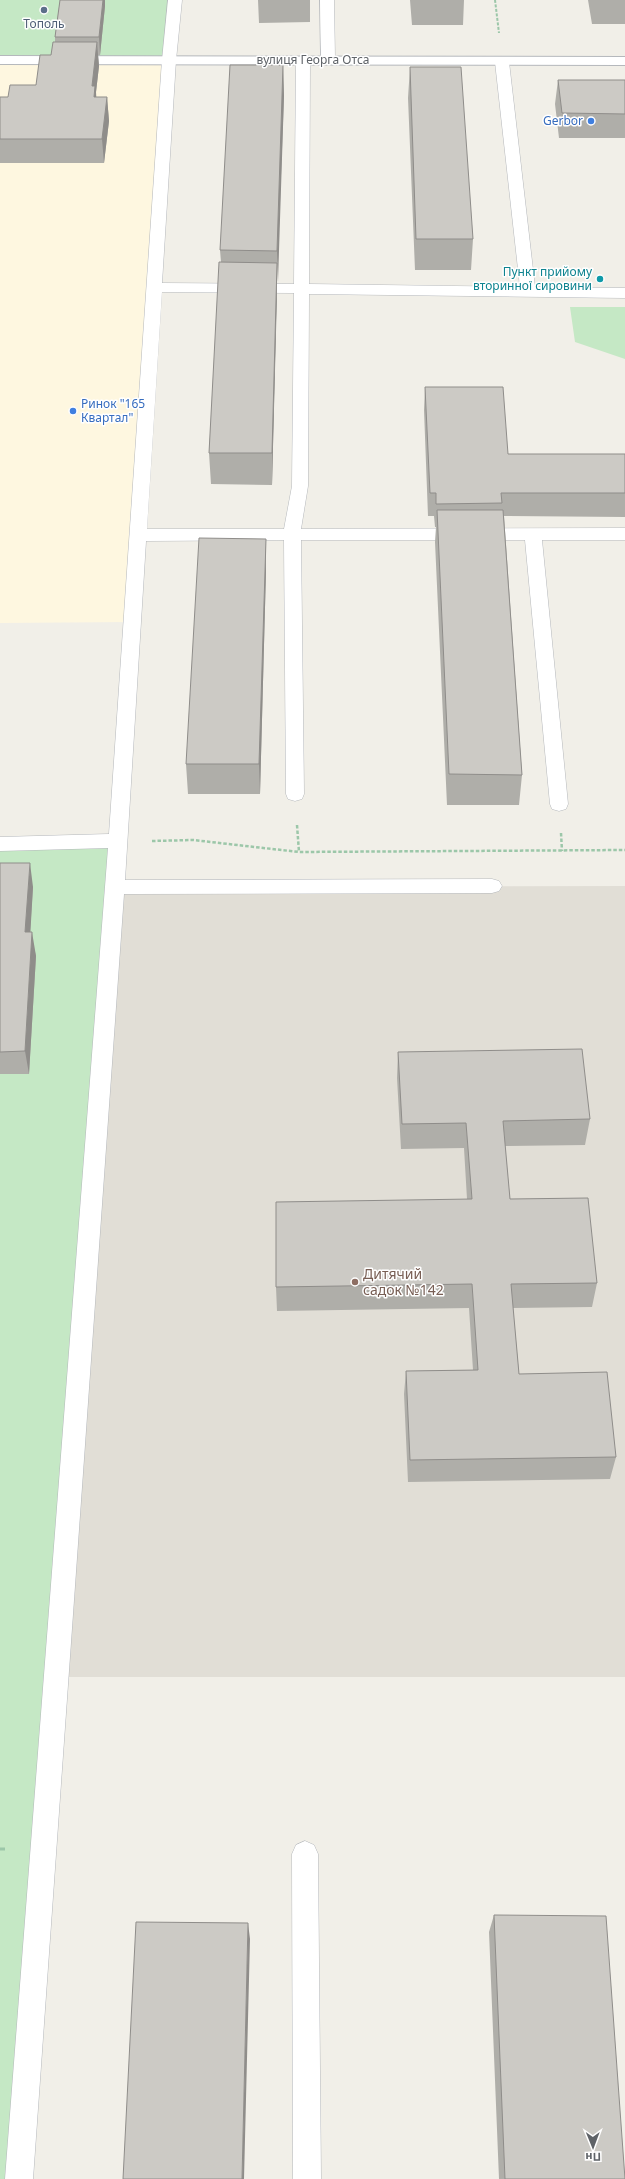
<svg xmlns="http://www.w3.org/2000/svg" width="625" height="2179" font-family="'Noto Sans',sans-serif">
	<rect width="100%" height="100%" fill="#f1efe8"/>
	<path fill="#fef7e0" d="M0,60H169L132,622L0,623Z"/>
	<path fill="#e1ded6" d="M625,886V1677H57L115,887Z"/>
	<path fill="#c5e8c5" d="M0,0H175L169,60H0Z
		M570,307H625V359L575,342Z
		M118,841L19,2179H0V844Z"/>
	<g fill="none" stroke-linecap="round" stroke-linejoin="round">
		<g stroke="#b5b8bc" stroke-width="1">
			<path id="service" d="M168,0H182L176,60L162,283L294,284L296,60L303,56L310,60L309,284L520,287L495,62L502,58L509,62L535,287L625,288V298L309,294L308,486L301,529L625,528V540H542L568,804L566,809L559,811L552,809L550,804L525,540H301L304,794L302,799L295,801L288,799L286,794L284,540L146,541L125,880L492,879L499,881L502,886L499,891L492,893L124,894L33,2179H5L108,848L0,851V837L109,834L162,60ZM162,292L294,293L292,486L284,529H147Z
				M320,0H334L335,60L328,64L321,60Z
				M305,1841L314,1845L318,1854L321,2179H293L292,1854L296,1845Z"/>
		</g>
		<g stroke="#b5b8bc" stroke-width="2">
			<path id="minor" d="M0,56L625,57V65L0,64Z"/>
		</g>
		<path stroke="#9cc7a9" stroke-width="2" stroke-dasharray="3 1.5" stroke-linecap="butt" d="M495,0L499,33"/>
		<path stroke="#9cc7a9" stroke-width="2.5" stroke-dasharray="3.5 2" stroke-linecap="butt" d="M297,825L299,852
			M561,833L562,851
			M152,841L193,840L299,852L625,850"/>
		<path stroke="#9cc7a9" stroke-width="3" stroke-dasharray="5 2.5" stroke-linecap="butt" d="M0,1849H7"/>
		<use href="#service" fill="#fff" fill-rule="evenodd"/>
		<use href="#minor" fill="#fff" fill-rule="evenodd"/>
	</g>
	<path fill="#afaea9" d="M60,0H105V6L100,55H98L99,66L96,92V97H107L109,121L104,163H0V97H8L36,85L51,55L55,42V37Z
		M258,0H310V22L259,23Z
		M410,0H464L463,25H412Z
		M588,0H625V24H592Z
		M283,65L284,96L277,282L272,485L211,484L209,453L221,262L220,250Z
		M410,67L473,239L471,270H415L408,98Z
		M558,80H625V138H559L555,104Z
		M425,387L508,454H625V517L504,516L522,775L519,805H447L435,542L436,527H435L434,516H428L424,410Z
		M266,539V570L260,794H188L186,764Z
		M0,863L33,887L30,932L36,956L29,1074H0Z
		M398,1052L590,1119L585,1145L505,1146L510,1199L597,1283L592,1307L513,1308L519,1374L616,1457L610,1479L408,1482L404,1394L406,1371L473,1370L469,1308L277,1311L276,1287L467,1199L464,1148L401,1149L397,1078Z
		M494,1915L625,2179H499L489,1932Z"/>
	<path fill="#8f8d8a" d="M103,0H105V6L100,55L99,37Z
		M97,42L99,66L96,92L97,109L94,104L92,86Z
		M283,65L284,96L278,282L277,251Z
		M107,97L109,121L104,163L102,139Z
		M277,263V294L272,485V453Z
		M266,539V570L260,794L259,764Z
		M30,863L33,887L29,956L25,932Z
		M32,932L36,956L29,1074L25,1051Z
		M248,1923L250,1939L244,2179H242Z"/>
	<path fill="#cccac5" stroke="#8f8d8a" d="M60,0H103L99,37H55Z
		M53,42H97L92,86H95L94,97H107L102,139H0V97H8L10,85H36L40,55H51Z
		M230,65H283L277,251L220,250Z
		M410,67H461L473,239H416Z
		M558,80H625V114L562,113Z
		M219,262L277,263L272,453H209Z
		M425,387H503L508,454H625V493H501L502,503L436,504V493H430Z
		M437,510H503L522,775L449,774Z
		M199,538L266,539L259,764H186Z
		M0,863H30L25,932H32L25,1051L0,1052Z
		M582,1049L590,1119L503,1121L510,1199L588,1198L597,1283L511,1284L519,1374L607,1372L616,1457L410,1460L406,1371L478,1370L472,1284L276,1287V1202L472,1199L466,1123L402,1124L398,1052Z
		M494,1915L606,1916L625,2179H505Z
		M136,1922L248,1923L242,2179H123Z"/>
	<circle fill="#5c6f8a" stroke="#fff" stroke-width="1.5" cx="44" cy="10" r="4"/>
	<g fill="#3f7fe0" stroke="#fff" stroke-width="1.5">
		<circle cx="591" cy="121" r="4"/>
		<circle cx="73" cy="411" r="4"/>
	</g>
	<circle fill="#0f9aa8" stroke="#fff" stroke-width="1.5" cx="600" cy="279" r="4"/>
	<circle fill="#8d6e63" stroke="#fff" stroke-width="1.5" cx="355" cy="1282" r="4"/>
	<g text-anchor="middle" stroke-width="3" stroke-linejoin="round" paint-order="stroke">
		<g font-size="12" fill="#4e5e75" stroke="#fff">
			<text x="44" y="28">Тополь</text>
		</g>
		<g font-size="12" fill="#5f6368" stroke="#fff">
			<text x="313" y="64">вулиця Георга Отса</text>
		</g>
		<g font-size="12" fill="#366cbe" stroke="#fff" text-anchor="end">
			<text x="583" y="125">Gerbor</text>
			<text x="81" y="408" text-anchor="start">Ринок "165<tspan x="81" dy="14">Квартал"</tspan></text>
		</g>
		<g font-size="12" fill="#0d838f" stroke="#fff" text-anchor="end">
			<text x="592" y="276">Пункт прийому<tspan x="592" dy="14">вторинної сировини</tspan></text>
		</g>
		<g font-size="14" fill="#785e54" stroke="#fff" text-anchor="start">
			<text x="363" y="1279">Дитячий<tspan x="363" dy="16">садок №142</tspan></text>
		</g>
	</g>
	<g transform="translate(593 2147) rotate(179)" stroke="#ffffff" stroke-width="3" paint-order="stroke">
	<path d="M0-3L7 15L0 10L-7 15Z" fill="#5f6368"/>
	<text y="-6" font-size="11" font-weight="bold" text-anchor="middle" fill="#5f6368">Пн</text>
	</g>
</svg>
